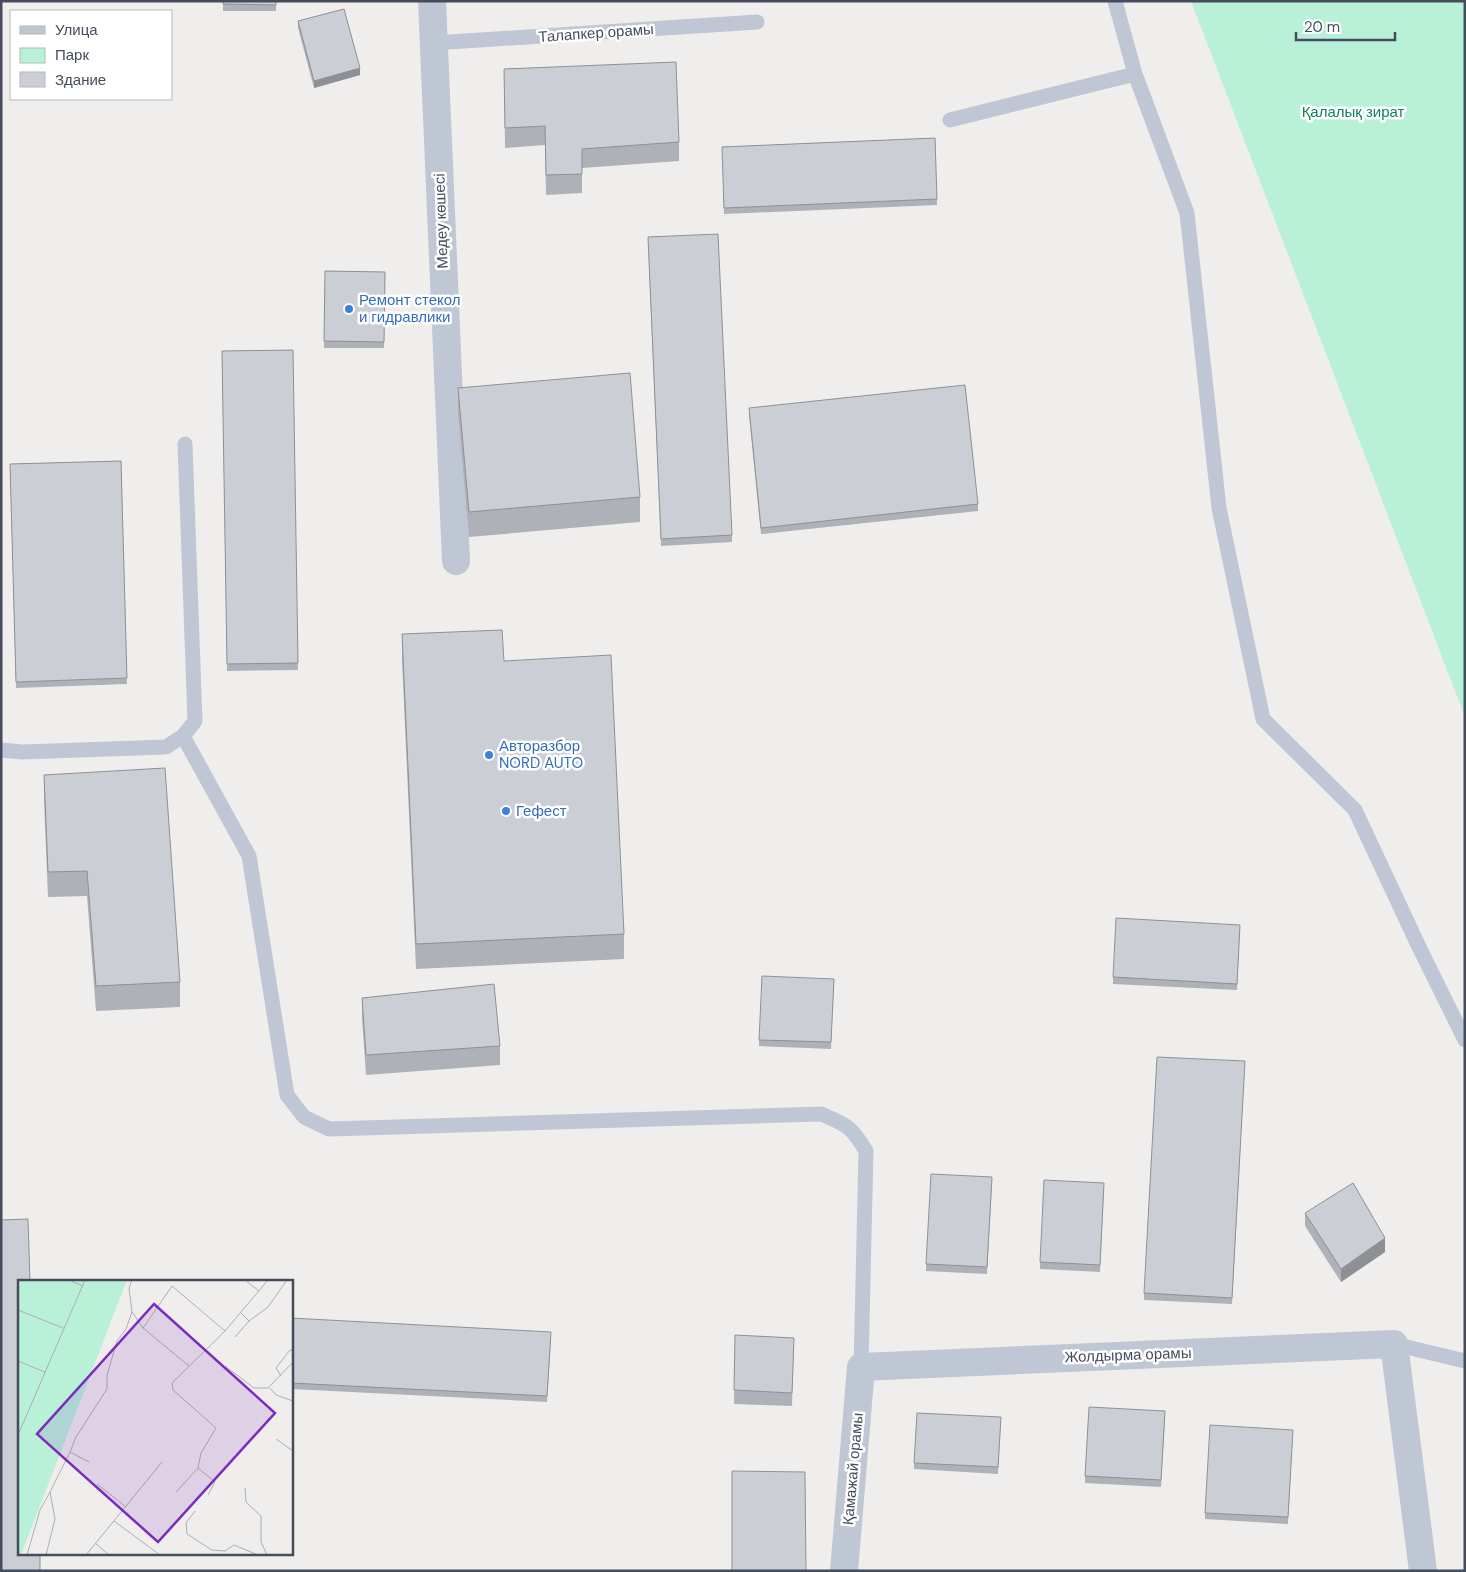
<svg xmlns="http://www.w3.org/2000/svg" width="1466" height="1572" font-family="'DM Sans',sans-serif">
	<rect width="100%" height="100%" fill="#f0eeed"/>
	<path fill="#b8f1d7" d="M1191,1H1465V717Z"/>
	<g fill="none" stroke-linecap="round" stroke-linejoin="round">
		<path stroke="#c0c7d4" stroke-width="15" d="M1115,1L1135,74
			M434,43L757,22
			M950,120L1135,74L1187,213L1219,508L1263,719L1355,810L1419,947L1465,1040
			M183,736L249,856L287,1095L304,1117L329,1129L821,1114C847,1125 851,1126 866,1151L861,1367
			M1,750L22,752L166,747L183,736L195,721L185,444
			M1394,1344L1465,1361"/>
		<path stroke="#c0c7d4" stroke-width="28" d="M432,1L456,561
			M844,1571L861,1367L1394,1344L1423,1571"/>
	</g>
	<path fill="#afb1b8" d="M223,1H276V11H223Z
		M298,21L360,75L314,88L298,28Z
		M504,69L679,142V161L582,168V193L546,195L545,145L505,148Z
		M935,138L937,205L724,214L722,147Z
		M648,244L732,535V542L661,546Z
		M325,271L385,272L384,348H324Z
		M293,350L298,670L227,671L222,351Z
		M458,388L640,497V522L469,537L458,413Z
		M749,408L978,504V511L761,534L749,415Z
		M121,461L127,684L16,688L10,464Z
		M402,634L504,661L624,934V959L416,969L402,660Z
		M44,775L180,982V1007L96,1011L87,896L48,897L44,800Z
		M1240,925L1237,990L1113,984V977Z
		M834,979L831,1049L759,1046V1040Z
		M362,998L500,1046V1065L366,1075L362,1018Z
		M1245,1061L1232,1304L1144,1300V1293Z
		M992,1184L987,1274L926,1271V1264Z
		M1104,1189L1100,1272L1040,1269V1262Z
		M1305,1213L1385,1252L1341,1282L1305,1226Z
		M291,1318L551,1338L547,1402L291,1389Z
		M735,1335L794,1338L792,1406L734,1404Z
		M1001,1417L998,1474L914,1469V1463Z
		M1165,1417L1161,1487L1085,1483V1476Z
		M1293,1430L1288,1524L1205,1519V1513Z"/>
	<path fill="#8f9096" d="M360,68V75L314,88V81Z
		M1385,1238V1252L1341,1282V1269Z"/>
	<path fill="#ccced6" stroke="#8f9096" d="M223,1H276V5L223,4Z
		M344,9L360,68L314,81L298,21Z
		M676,62L679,142L582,149V174L546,175L545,126L505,128L504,69Z
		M935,138L937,199L724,208L722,147Z
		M718,234L732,535L661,539L648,237Z
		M325,271L385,272L384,342L324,341Z
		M293,350L298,663L227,664L222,351Z
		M630,373L640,497L469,512L458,388Z
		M965,385L978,504L761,528L749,408Z
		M121,461L127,678L16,682L10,464Z
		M502,630L504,661L611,655L624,934L416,944L402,634Z
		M165,768L180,982L96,986L87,871L48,872L44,775Z
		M1116,918L1240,925L1237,984L1113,977Z
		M762,976L834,979L831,1042L759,1040Z
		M494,984L500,1046L366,1055L362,998Z
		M1157,1057L1245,1061L1232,1298L1144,1293Z
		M931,1174L992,1177L987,1267L926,1264Z
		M1044,1180L1104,1183L1100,1265L1040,1262Z
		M1353,1183L1385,1238L1341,1269L1305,1213Z
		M28,1219L30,1281H19V1553H40V1571H1V1220Z
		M291,1318L551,1332L547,1396L291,1383Z
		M735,1335L794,1338L792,1393L734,1390Z
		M1089,1407L1165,1411L1161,1480L1085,1476Z
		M917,1413L1001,1417L998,1467L914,1463Z
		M1210,1425L1293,1430L1288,1517L1205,1513Z
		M732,1471L805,1472L806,1571H732Z"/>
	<g fill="#3f7fe0" stroke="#fff" stroke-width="2">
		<circle cx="349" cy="309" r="5"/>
		<circle cx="489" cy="755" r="5"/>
		<circle cx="506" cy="811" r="5"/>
	</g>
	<g text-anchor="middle" stroke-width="5" stroke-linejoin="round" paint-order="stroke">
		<g font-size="15" fill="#454d5c" stroke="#fff">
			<text transform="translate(596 33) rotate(-4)" y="5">Талапкер орамы</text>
			<text transform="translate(441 221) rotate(-92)" y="5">Медеу көшесі</text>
			<text transform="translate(1128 1355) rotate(-2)" y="5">Жолдырма орамы</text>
			<text transform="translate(853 1469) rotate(-85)" y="5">Қамажай орамы</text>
		</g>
		<g font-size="15" fill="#11815b" stroke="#fff">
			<text x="1353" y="117">Қалалық зират</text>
		</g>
		<g font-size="15" fill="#366cbe" stroke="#fff" text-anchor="start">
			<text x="359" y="305">Ремонт стекол<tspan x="359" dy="17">и гидравлики</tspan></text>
			<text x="499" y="751">Авторазбор<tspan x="499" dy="17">NORD AUTO</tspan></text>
			<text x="516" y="816">Гефест</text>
		</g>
	</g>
	<g transform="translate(18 1280)">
		<rect width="275" height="275" fill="#f0eeed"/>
		<path d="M0,0H109L3,275H0Z" fill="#b8f1d7"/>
		<path fill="none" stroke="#acaeb3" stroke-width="1" d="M51,0L65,6M114,0L111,8L114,32L125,48L171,86M227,0L241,11M0,30L45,48M231,41L250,27L269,0M125,48L154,6L207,51M217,57L231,41L223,33M0,81L27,92M207,86L236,108H250L275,82M263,96L258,88L272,70L275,71M252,108L258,115L275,121M0,155L67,0M258,159L275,171M71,182L52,172L58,157L89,109V95L99,61L108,49L114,32M180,188L183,173L198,148L155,110L154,103L207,51L250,0M79,204L108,227M227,208L228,222L243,236V262L249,275M158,212L180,188L197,202L190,215M177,231L168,243L169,254L194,270L207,271L216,265L240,275M96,241L142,275M77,263L91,275M9,275L22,230L32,212M28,275L37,239L32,212L52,172M68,275L144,182"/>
		<path fill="#7b2cbf" fill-opacity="0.15" stroke="#7b2cbf" stroke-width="2.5" d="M136,24L257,133L140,262L19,154Z"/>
		<rect width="275" height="275" fill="none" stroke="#454d5c" stroke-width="2.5"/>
	</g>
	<rect width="1466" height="1572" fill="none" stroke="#454d5c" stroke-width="5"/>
	<rect x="10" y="10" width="162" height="90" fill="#ffffff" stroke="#b5b8be"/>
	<rect x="20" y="26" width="25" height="8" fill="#c0c7d4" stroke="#b5b8be"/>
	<text x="55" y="35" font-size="15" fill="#454d5c">Улица</text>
	<rect x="20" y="48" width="25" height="15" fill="#b8f1d7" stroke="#b5b8be"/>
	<text x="55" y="60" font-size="15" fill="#454d5c">Парк</text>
	<rect x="20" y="72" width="25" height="15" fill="#ccced6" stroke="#b5b8be"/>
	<text x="55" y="85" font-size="15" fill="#454d5c">Здание</text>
	<path d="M1296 32v8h99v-8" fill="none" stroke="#454d5c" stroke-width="2.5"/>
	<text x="1304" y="32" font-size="15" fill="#454d5c" stroke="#ffffff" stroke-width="4" paint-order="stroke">20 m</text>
</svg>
